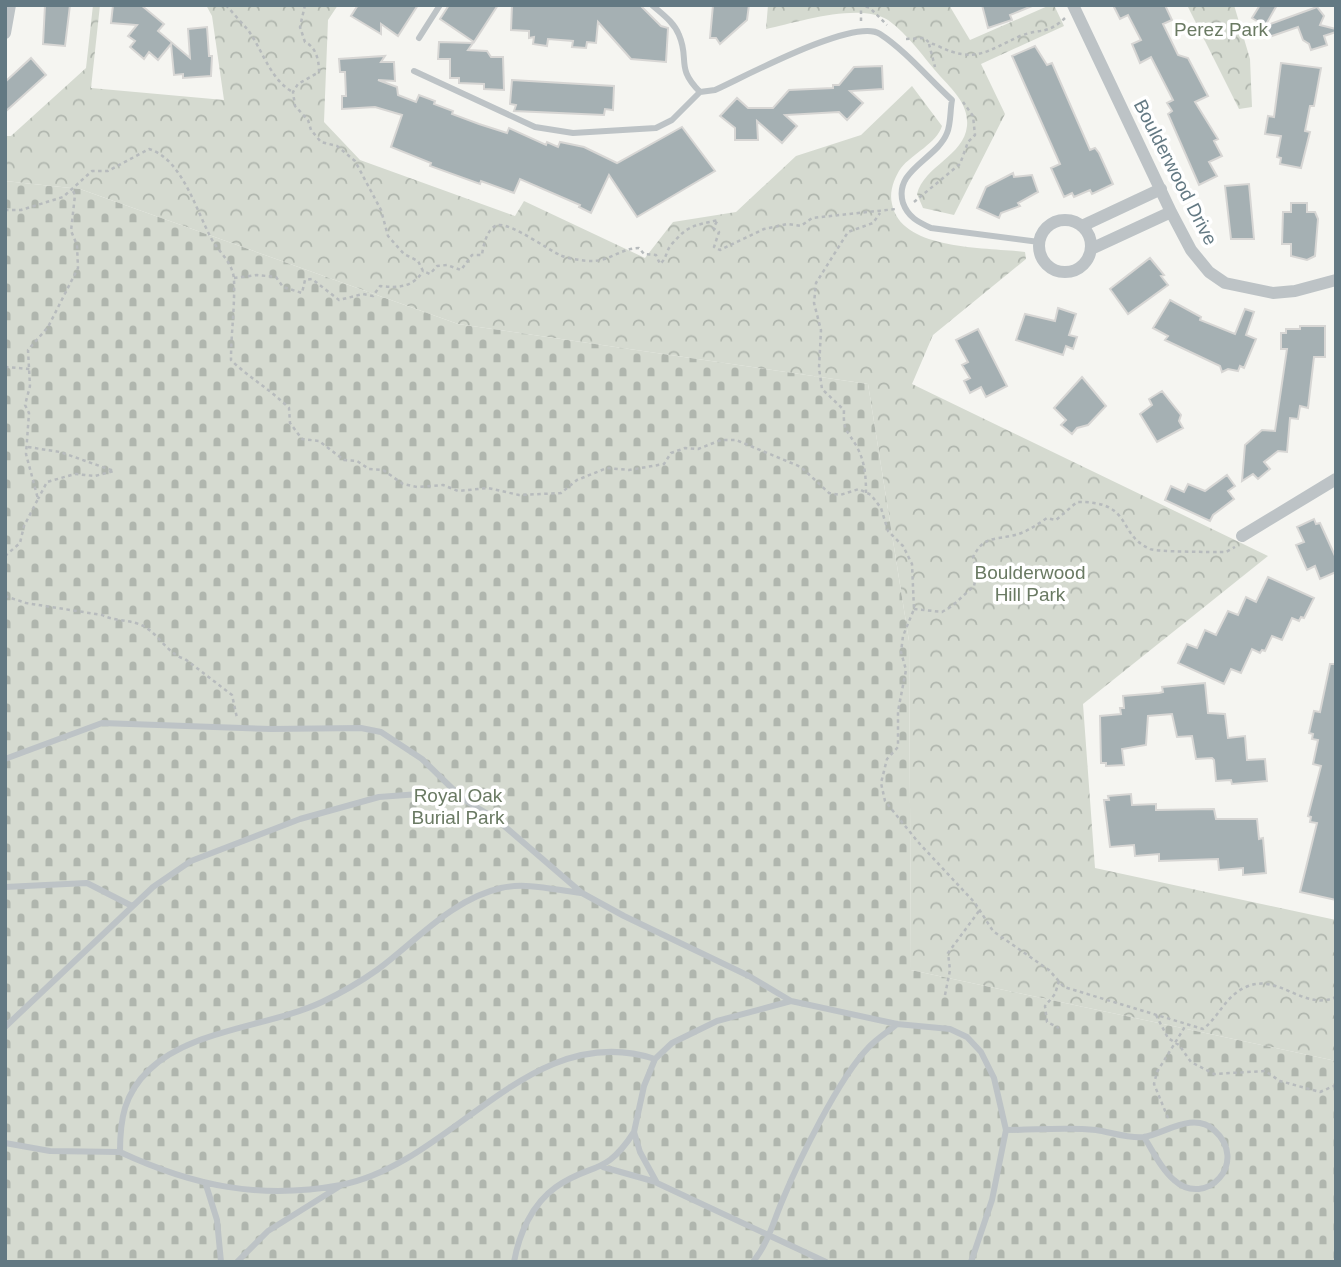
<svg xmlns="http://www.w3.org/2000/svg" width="1341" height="1267" font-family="Arial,sans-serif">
	<defs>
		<pattern id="forest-crowns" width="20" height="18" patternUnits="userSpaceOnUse" patternTransform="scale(1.75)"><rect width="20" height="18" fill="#d5dad0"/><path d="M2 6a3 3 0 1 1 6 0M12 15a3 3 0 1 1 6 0" fill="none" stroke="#b0b6ae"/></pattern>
		<pattern id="cemetery-stones" width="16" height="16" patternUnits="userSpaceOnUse" patternTransform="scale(1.75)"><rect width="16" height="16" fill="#d5dad0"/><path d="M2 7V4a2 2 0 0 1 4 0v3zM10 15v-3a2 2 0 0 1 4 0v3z" fill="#b0b6ae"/></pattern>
	</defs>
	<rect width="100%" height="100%" fill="#f5f5f1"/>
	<path fill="url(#forest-crowns)" d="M93,5H100L91,88L224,100L212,16L206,5H338L328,20L324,122L360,160L515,216L524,201L645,258L673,222L736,212L796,156L861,135L912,86L942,126C937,143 912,154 901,168C894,178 889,192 892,204C901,251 986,247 1025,252L1026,259L933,335L912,384L1268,556L1083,704L1095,868L1336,920V1061L911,970L909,641L868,384L458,324L80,189L5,181V136H11L86,68Z
		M768,5H949L970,40L1050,5H1054L1064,26L981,64L1005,114L954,215L923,208L917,194C924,166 964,156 967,126C969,105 953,90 940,76C924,58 908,34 888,20C860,2 798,22 766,29Z
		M1187,5H1234L1250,59L1252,107L1239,109Z"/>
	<path fill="url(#cemetery-stones)" d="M5,181L80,189L458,324L868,384L909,641L911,970L1336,1061V1262H5Z"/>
	<path fill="#a5b0b3" stroke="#d7d6d4" stroke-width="2" d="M45,5H70L65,46L43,44Z
		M113,5H141L164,24L158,31L190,58L188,29L207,27L209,56H212L211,76L183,78V74L174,75L171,44L158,60L149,52L144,59L130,47L135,41L128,36L137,25L111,23Z
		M358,5H418L398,36L381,24V34L351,16Z
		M449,5H498L474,42L440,19Z
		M512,5H640L661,26L668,28L666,62L631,59L598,22L596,43L587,42L586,48L572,47L573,41L548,39L547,46L533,44L534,37L529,38V31L511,30Z
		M713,5H749L747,20L720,44L716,38H710Z
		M982,5H1032V6L1010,15L1012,20L988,28Z
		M1113,5H1165L1172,20L1163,24L1178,55L1188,58L1208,96L1195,102L1218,139L1214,141L1222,156L1209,162L1217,176L1199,185L1168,114L1172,111L1167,103L1173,100L1151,57L1140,63L1132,44L1141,40L1128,15L1120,19Z
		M1260,5H1277L1265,26L1317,7L1324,16L1320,25L1336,29V32L1324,36L1327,45L1311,50L1309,44L1303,40L1298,27L1266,38L1262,27L1265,26L1252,18Z
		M439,42L473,43L468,50L487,51L491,57H503L504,90L484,89V84L459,83V78H450V59H438Z
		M1035,46L1047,65L1052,63L1090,150L1095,148L1099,153L1113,184L1092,194L1090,190L1074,197L1072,193L1064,197L1051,168L1060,164L1012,56Z
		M385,56L381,62H394L395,81L378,80L397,87L398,95L416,102L419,95L435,101L434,104L453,111L452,114L479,124L507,133L509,128L546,145L547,142L558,147L560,142L584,147L617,163L682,127L715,171L637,217L609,175L591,213L579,207L580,205L520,179L514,193L481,181L480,184L430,166L431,163L391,147L402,115L375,107L342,109V96H346L345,72H340L339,59Z
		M31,58L46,75L5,112V82Z
		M1281,63L1321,68L1314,106H1310L1305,131L1310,132L1301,168L1280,164L1281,158L1277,157L1281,136L1265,134L1268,116L1274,117Z
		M882,66L883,89L850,91L863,103L847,120L839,112L785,115L797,126L782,143L757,121L758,140H735V128L720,116L737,98L748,108H773L789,90L833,88V85H839L854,67Z
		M512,80L614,86L613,110L605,109L604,115L514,111L516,105L510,104Z
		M1013,173L1014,177L1032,175L1038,192L1018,203L1020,206L1001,213L999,218L977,208L986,187Z
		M1249,184L1254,239H1231L1225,186Z
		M1291,203H1307V212H1315L1318,219L1315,256L1307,260L1291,256V244H1282L1283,212H1291Z
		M1150,258L1164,275L1161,276L1168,285L1128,314L1110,289Z
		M1170,300L1201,317L1200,320L1235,334L1245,309L1254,312L1246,335L1256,339L1244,368L1240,366L1238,371L1228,369L1222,372L1220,366L1165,340L1168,336L1153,328Z
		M1058,308L1076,314L1069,335L1077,337L1073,349L1066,346L1063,355L1016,340L1025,314L1055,321Z
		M1300,326H1325V357H1314L1308,408L1300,406L1298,419L1290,418L1287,452L1278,451L1264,462L1270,469L1258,479L1253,474L1242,481L1245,445L1262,430L1275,431L1287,349H1281V333H1286V329H1300Z
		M978,329L1007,386L986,397L981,387L970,393L964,381L970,378L962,365L968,362L956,340Z
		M1082,377L1106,406L1088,425L1077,428L1072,434L1061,425L1066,420L1054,408Z
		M1162,391L1181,415L1179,421L1183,428L1157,442L1140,414L1152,405L1149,399Z
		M1227,475L1235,486L1228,491L1234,499L1213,515L1210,521L1165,500L1171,486L1184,492L1188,484L1205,491Z
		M1314,519L1316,524L1320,523L1336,558V572L1320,579L1315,566L1307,570L1296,545L1304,542L1297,527Z
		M1268,577L1314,598L1304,618L1301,617L1299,621L1292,618L1282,640L1272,636L1265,651L1262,650L1260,653L1252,649L1241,673L1231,669L1224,684L1178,663L1187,644L1197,648L1205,630L1216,635L1228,611L1238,615L1246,597L1256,602Z
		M1330,664H1336V900L1300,892L1317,823L1310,822L1311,817L1308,816L1321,766L1313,764L1318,740L1312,739L1313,734L1309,733L1314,711L1320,712Z
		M1205,683L1208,713L1225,714L1228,738L1245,736L1247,760L1265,759L1267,781L1232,784L1231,780L1216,781L1214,760L1212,758L1196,759L1192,736L1177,737L1172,714L1148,716L1146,745L1122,749L1124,765L1106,766V763H1101L1100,716L1121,714L1120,708H1124L1123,696L1159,693L1163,692L1162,687Z
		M1131,794L1132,805L1156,804V810L1214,809L1216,819H1257L1259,839L1263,838L1266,873L1243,875V868L1219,870L1218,859L1159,861V854L1135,856L1134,845L1110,847L1104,800H1109L1108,796Z"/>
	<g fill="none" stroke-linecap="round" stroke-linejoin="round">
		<path stroke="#b7bbbd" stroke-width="2.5" stroke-dasharray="3.5 3.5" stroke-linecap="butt" d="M226,5C233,13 241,22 248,30C262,49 271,81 293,92
			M305,5L300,27L305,42C316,47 319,60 319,72L298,84L293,92L295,106L308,120L311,130L321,142L337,146L355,161L381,210L388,236L404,254L418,261L423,271L430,274L437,266L447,265L461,270L472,255H482C483,247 487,227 498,225C511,223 547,249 560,255C568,259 584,261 593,261C609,261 622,248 639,248L644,254L656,255L660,264C667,258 666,251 671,245C688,225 693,226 718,220L713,228L719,232L714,247L720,250L764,229L787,224L801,226L812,218L896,209
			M861,21V5L870,8L887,25
			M906,39L925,38C929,44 932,43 938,46C975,64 987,51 1020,36C1041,28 1047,35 1065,18
			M929,44L935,67
			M914,202L960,164L968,142L975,135L973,116L963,102
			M5,210H21L63,197L92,171H108L149,149C182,159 196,210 211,238C219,253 233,262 234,280C235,307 231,333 231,360C248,377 270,389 289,408L290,423L302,439L319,441L344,460L357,461L369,469L383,470L403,484L417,487L443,485L458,491L488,488L519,495L561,493L577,480L607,468L629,470L664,464L671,453L685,448L698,449L721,440H736L801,467L829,493L840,495L859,489L871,495L881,508L888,531L903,546L912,564L914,609L903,636L901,652L906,670L898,711V747L887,759L881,783L885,801L918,842L975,903L993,931L1049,970L1064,987L1203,1029C1220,1016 1225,996 1246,987C1278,972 1304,1012 1336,997
			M234,278L257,275L276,277L283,287L302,293L305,280L312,279L339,300L363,294L373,296L380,286C397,288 413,288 423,271
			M5,367L30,369
			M28,447L60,452L114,471L95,476L75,474L47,482L38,499
			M866,493C866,477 865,462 857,447C847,429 843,432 844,410L822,389L819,368L821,330L814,303L816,283L848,232L873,223L880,213
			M5,556L20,543L24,526L38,499L26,454L29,413L25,405L30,386L28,350L48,327L78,268L77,245L71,231L75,195L72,189
			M5,596L26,603L102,615C116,622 132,619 145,627C160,636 169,655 185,659L232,695L237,718
			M914,609L942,612L952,606L974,586L977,572L973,557C983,538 990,540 1010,536C1024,534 1035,526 1047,518L1056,520L1077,502C1134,501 1116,534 1150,549C1155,552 1215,552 1226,552L1235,547
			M1059,981L1055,994L1045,1006L1047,1022L1059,1028
			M945,995L950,970L948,953L979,911
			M1156,1015L1168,1038L1179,1045L1191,1062L1214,1074L1265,1071L1280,1081L1320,1092L1336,1085
			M1168,1118L1154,1084L1157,1072L1186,1025"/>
		<path stroke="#bdc3c6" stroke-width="6" d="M652,5C662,14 674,22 679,35C690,60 675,67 700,92
			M419,38L440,5
			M414,71L535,127L573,133L656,128L672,120L700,92L715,90C744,77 855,17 880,34C906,51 929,79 952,100C950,110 951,124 947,133C937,159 893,170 903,203C908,217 918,222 931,228L1039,242
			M5,759L102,723L271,729L361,728L381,732L422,759L463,799L496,819L582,893L624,916L749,976L791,1001L897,1024L950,1029L967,1037L981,1052L994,1078L1006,1130L992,1200L971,1262
			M5,887L87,883L132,906
			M581,893C555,890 526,882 501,888C452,899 415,942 377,970C360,982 341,993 322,1002C269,1027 191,1029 149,1070C124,1094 120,1119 120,1152C193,1186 260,1200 341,1185C454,1163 530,1018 655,1059
			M791,1001L717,1021L672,1043L655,1059L644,1086L634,1132L640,1152L657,1183L826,1262
			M5,1027L153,887L191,861L300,819L379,797L433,793L463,799
			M1006,1130C1036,1130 1066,1127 1096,1130C1110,1132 1130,1139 1144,1137C1164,1134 1193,1111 1214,1130C1250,1162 1206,1209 1174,1180C1161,1169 1153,1151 1144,1137
			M5,1143L50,1151L120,1152
			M603,1167L656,1182
			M206,1185L217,1220L221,1262
			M237,1262L268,1231L340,1186
			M514,1262C519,1234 532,1204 556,1187C592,1162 605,1177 634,1132
			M753,1262C769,1242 773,1222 783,1199C799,1160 839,1078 868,1048C876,1039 888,1032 897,1024"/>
		<path stroke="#bdc3c6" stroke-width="12" d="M1073,5L1171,212L1191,250L1209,272L1225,283L1273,293L1295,291L1336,280
			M5,33L10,5
			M1039 246a26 26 0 1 1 52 0a26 26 0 1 1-52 0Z
			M1082,226L1161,189
			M1091,249L1171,212
			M1242,536L1336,479"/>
	</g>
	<g text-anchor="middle" stroke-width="7" stroke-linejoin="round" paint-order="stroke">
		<g font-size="19" fill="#6a7a63" stroke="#fff">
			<text x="1221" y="36">Perez Park</text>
			<text x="1030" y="579">Boulderwood<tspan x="1030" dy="22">Hill Park</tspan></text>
			<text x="458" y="802">Royal Oak<tspan x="458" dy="22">Burial Park</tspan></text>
		</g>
		<g font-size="19" fill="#637983" stroke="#fff">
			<text transform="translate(1176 172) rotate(63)" y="7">Boulderwood Drive</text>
		</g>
	</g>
	<rect width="1341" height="1267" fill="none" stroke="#637983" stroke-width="14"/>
</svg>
